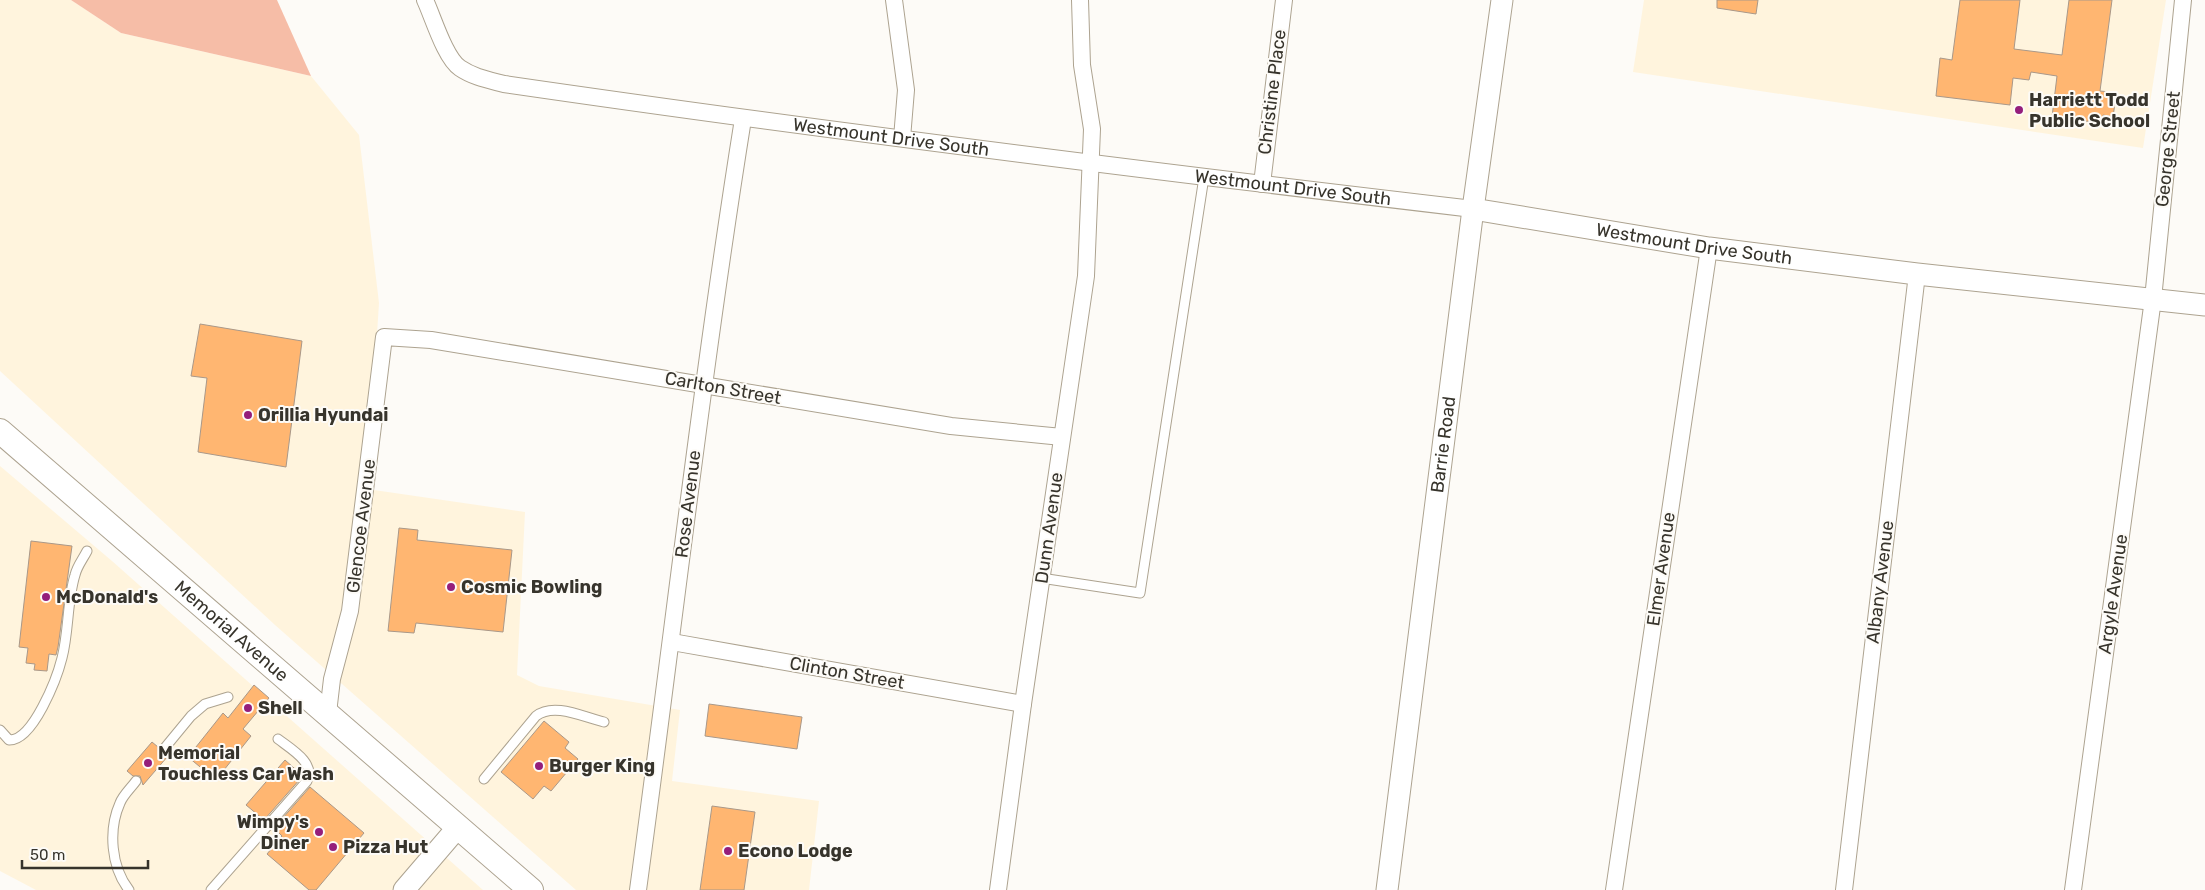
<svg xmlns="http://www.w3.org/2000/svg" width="2205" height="890" font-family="Rubik,sans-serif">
	<rect width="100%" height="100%" fill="#fdfbf7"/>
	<path fill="#fff4dd" d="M0,0H71L121,33L311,76L359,135L379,303L367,489L525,512L517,675L539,686L680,710L672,781L819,801L809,890H576L275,625L0,371Z
		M1644,0H2166L2143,148L1633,72Z
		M0,466L112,561L483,890H36L0,871Z"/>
	<path fill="#f6bda7" d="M71,0H277L311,76L121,33Z"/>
	<path fill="#ffb671" stroke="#a99889" d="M1717,0H1758L1756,14L1717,8Z
		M1960,0H2020L2014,49L2062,55L2069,0H2112L2100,91L2110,92L2109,102L2115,103L2113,117L2103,115L2102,123L2052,117L2057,76L2031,72L2029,80L2013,78L2010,105L1936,96L1940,58L1952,60Z
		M200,324L302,341L286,467L198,452L207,378L191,376Z
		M399,528L418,530L417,540L512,550L503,632L416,623L414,633L388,631Z
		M31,541L72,546L58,647L56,655L49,654L47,671L34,670L35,664L26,663L28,648L19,647Z
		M254,685L269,698L243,729L251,736L216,780L188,757L223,713L228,718Z
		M709,704L802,717L797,749L705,736Z
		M544,721L569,742L565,748L578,759L551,791L544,786L533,799L501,772Z
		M152,742L158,747L159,754L168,756L143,785L140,776H133L127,771Z
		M285,760L302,775L301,778L264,820L246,805Z
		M310,787L364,833L316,890H309L267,854L282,836L274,828Z
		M712,806L755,812L744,890H700Z"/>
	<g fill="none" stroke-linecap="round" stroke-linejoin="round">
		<g stroke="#ada390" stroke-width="11">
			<path id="service" d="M1041,578L1140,593L1204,177
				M0,730L9,740C33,741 57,678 62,658C69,631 67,601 75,575C77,566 83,559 87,551
				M163,750L191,716L205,704L228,697
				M484,779L536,716C554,702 583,717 604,722
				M129,890C111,867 108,830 120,803C123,795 131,788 136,781
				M211,890L307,781C316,763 291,749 278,739"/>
		</g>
		<g stroke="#ada390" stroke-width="18">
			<g id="minor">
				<path id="s1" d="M425,0C433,17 445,58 460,68C473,77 489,80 504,84C826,131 1149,171 1473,209"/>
				<path d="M894,0L906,90L902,138"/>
				<path d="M1262,184L1284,0"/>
				<path d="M672,642L1023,704"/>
				<path d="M328,713L332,679L350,611L384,337L431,340L951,426L1062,437"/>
				<path d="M638,890C673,633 702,375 743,119"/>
				<path d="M998,890L1023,704L1086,276L1092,129L1082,65L1080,0"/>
				<path d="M1614,890L1709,248"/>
				<path d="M1844,890L1917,274"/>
				<path d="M2073,890L2153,299L2183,0"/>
			</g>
		</g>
		<g stroke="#ada390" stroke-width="23">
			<g id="tertiary">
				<path id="s2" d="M1473,209L1709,248L1917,274L2205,305"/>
				<path d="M404,890L458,827"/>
				<path id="s3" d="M1387,890L1473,209L1502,0"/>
			</g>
		</g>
		<g stroke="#ada390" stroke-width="26">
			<g id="secondary">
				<path id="s4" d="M0,431L531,890"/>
			</g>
		</g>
		<use href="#service" stroke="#fff" stroke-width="9"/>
		<use href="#minor" stroke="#fff" stroke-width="16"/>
		<use href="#tertiary" stroke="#fff" stroke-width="21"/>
		<use href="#secondary" stroke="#fff" stroke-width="24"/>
	</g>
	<g fill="#951e7b" stroke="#fdfbf7" stroke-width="2">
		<circle cx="2019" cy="110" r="5"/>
		<circle cx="248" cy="415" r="5"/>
		<circle cx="451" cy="587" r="5"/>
		<circle cx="46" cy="597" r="5"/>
		<circle cx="248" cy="708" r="5"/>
		<circle cx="148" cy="763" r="5"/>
		<circle cx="539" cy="766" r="5"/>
		<circle cx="319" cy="832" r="5"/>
		<circle cx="333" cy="847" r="5"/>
		<circle cx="728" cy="851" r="5"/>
	</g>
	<g text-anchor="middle" stroke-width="4" stroke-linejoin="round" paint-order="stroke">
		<g font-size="18" fill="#37342c" stroke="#fdfbf7">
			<text transform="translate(1272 92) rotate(-83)" y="6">Christine Place</text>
			<text dy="6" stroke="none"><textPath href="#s1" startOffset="515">Westmount Drive South</textPath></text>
			<text transform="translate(2168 149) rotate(-84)" y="6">George Street</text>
			<text dy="6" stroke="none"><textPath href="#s1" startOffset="920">Westmount Drive South</textPath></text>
			<text dy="6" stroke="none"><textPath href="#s2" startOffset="224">Westmount Drive South</textPath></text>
			<text transform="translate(723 388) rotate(10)" y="6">Carlton Street</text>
			<text dy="6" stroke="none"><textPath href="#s3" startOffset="449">Barrie Road</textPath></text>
			<text transform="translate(688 504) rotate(-83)" y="6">Rose Avenue</text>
			<text transform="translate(361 526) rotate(-83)" y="6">Glencoe Avenue</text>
			<text transform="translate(1049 528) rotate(-82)" y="6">Dunn Avenue</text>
			<text transform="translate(1661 569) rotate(-82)" y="6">Elmer Avenue</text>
			<text transform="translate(1880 582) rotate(-83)" y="6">Albany Avenue</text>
			<text transform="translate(2113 594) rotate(-82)" y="6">Argyle Avenue</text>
			<text dy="6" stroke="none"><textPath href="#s4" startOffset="306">Memorial Avenue</textPath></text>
			<text transform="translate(847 673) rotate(10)" y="6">Clinton Street</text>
		</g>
		<g font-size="18" font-weight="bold" fill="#37342c" stroke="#fdfbf7" text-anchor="start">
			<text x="2029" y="106">Harriett Todd<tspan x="2029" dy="21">Public School</tspan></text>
			<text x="258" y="421">Orillia Hyundai</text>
			<text x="461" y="593">Cosmic Bowling</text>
			<text x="56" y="603">McDonald's</text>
			<text x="258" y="714">Shell</text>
			<text x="158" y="759">Memorial<tspan x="158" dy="21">Touchless Car Wash</tspan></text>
			<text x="549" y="772">Burger King</text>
			<text x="309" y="828" text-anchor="end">Wimpy's<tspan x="309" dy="21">Diner</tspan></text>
			<text x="343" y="853">Pizza Hut</text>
			<text x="738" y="857">Econo Lodge</text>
		</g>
	</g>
	<path d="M22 860v8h126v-8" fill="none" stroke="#37342c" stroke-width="2.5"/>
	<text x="30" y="860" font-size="15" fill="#37342c" stroke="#fdfbf7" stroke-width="4" paint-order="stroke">50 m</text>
</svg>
